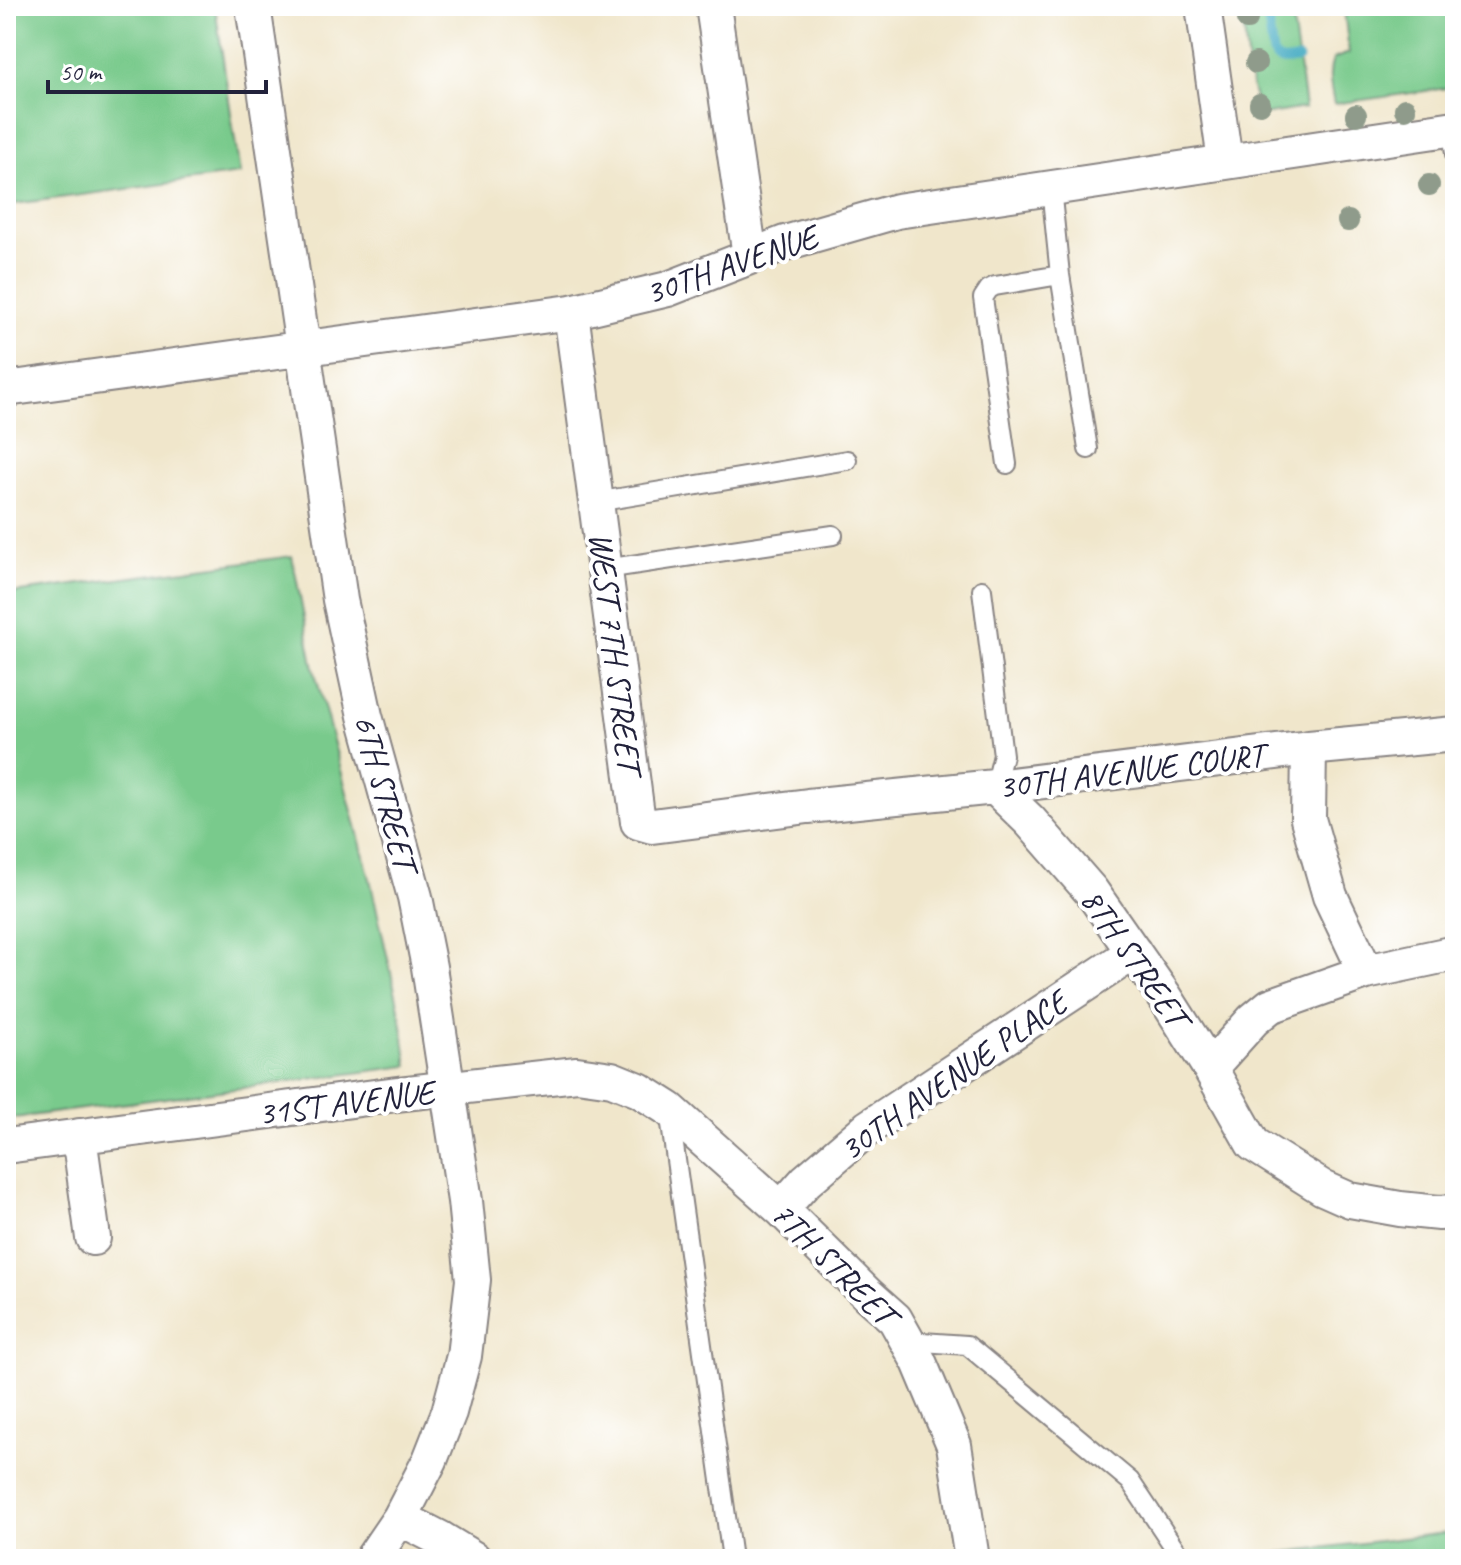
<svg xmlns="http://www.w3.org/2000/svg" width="1461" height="1565" font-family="Caveat,sans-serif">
	<rect width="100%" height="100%" fill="#fff"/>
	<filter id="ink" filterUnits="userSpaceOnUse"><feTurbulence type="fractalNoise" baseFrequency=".0125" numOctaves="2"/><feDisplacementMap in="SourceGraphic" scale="16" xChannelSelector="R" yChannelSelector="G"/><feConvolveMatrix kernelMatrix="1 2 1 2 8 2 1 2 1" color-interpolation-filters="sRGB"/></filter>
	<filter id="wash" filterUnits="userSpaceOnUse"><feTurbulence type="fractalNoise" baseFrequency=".006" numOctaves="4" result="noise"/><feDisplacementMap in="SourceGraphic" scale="32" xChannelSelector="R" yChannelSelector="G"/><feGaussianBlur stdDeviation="1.8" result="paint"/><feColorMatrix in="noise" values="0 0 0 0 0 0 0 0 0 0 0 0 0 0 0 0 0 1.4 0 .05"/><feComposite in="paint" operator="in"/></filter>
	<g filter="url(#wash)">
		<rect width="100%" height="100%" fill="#f0e6cb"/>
		<path fill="#79ca8c" stroke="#4e7664" stroke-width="2" d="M6,6H215L240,174L6,205Z
			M1249,6H1291L1305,108L1263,115C1247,95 1246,37 1242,11L1249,10Z
			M1368,6H1455V87L1334,104C1331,87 1327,75 1333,59L1349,53L1344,9Z
			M292,556L314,669L370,879L400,1013L408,1066L6,1119V594Z
			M1455,1532V1559H1228Z"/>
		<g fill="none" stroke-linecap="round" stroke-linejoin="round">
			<path stroke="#41a9c1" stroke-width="9" d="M1266,6L1273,54C1279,65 1289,61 1299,59"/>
		</g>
	</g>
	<g filter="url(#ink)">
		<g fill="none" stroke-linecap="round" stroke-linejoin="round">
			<g stroke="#898483" stroke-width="22">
				<path id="lane" d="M1452,129L1455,154
					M1051,188L1060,275L1088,449
					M1007,464L983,298L989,289L995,286L1060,275
					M596,502L847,460
					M605,569L833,535
					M982,590L1003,755L995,787
					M669,1110L732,1559
					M907,1341L967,1345L1130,1481L1182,1559"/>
			</g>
			<g stroke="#898483" stroke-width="38">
				<path id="street" d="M253,6L340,600L365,716L415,897L429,967L465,1201L473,1280L464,1356L449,1412L430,1460L400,1518L372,1559
					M713,6L750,256
					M1203,6L1225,161
					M571,312L638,822L652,826L808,806L995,787L1309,748L1455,734
					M6,389L571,312L668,289L785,243L897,211L1455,128
					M1309,748L1308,819L1330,896L1366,972
					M995,787L1030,821L1091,891L1165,997L1210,1068L1253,1144L1323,1188L1350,1200L1400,1209L1439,1213L1455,1212
					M1210,1068L1253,1020L1270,1006L1366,972L1455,953
					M79,1136L93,1238
					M6,1146L397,1094L577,1074L612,1079L639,1090L669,1109L781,1209L868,1295L895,1319L919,1362L954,1445L972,1559
					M781,1209L806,1181L869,1127L1134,952
					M400,1518L441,1539L474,1559"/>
			</g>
			<use href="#lane" stroke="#fff" stroke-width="18"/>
			<use href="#street" stroke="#fff" stroke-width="34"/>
		</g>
		<g fill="#8f9b8b">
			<circle cx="1247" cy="19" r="11"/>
			<circle cx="1256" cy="63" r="11"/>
			<circle cx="1260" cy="104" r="11"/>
			<circle cx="1405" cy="109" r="11"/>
			<circle cx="1356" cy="115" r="11"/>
			<circle cx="1429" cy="185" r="11"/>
			<circle cx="1348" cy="221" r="11"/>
		</g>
	</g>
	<g text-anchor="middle" stroke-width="8" stroke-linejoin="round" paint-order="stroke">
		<g font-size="34" fill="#22223b" stroke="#fff">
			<text transform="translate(731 264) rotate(-19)" y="12">30TH AVENUE</text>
			<text transform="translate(616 652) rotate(83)" y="12">WEST 7TH STREET</text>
			<text transform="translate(1131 770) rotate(-7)" y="12">30TH AVENUE COURT</text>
			<text transform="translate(386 792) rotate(75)" y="12">6TH STREET</text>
			<text transform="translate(1135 957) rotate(55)" y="12">8TH STREET</text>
			<text transform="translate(953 1075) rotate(-35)" y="12">30TH AVENUE PLACE</text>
			<text transform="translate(346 1102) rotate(-7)" y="12">31ST AVENUE</text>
			<text transform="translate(834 1263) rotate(45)" y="12">7TH STREET</text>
		</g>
	</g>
	<rect width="1461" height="1565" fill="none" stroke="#fff" stroke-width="32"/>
	<path d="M48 80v12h218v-12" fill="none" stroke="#22223b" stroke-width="4"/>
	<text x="60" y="80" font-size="24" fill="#22223b" stroke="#ffffff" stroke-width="6" paint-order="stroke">50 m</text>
</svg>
